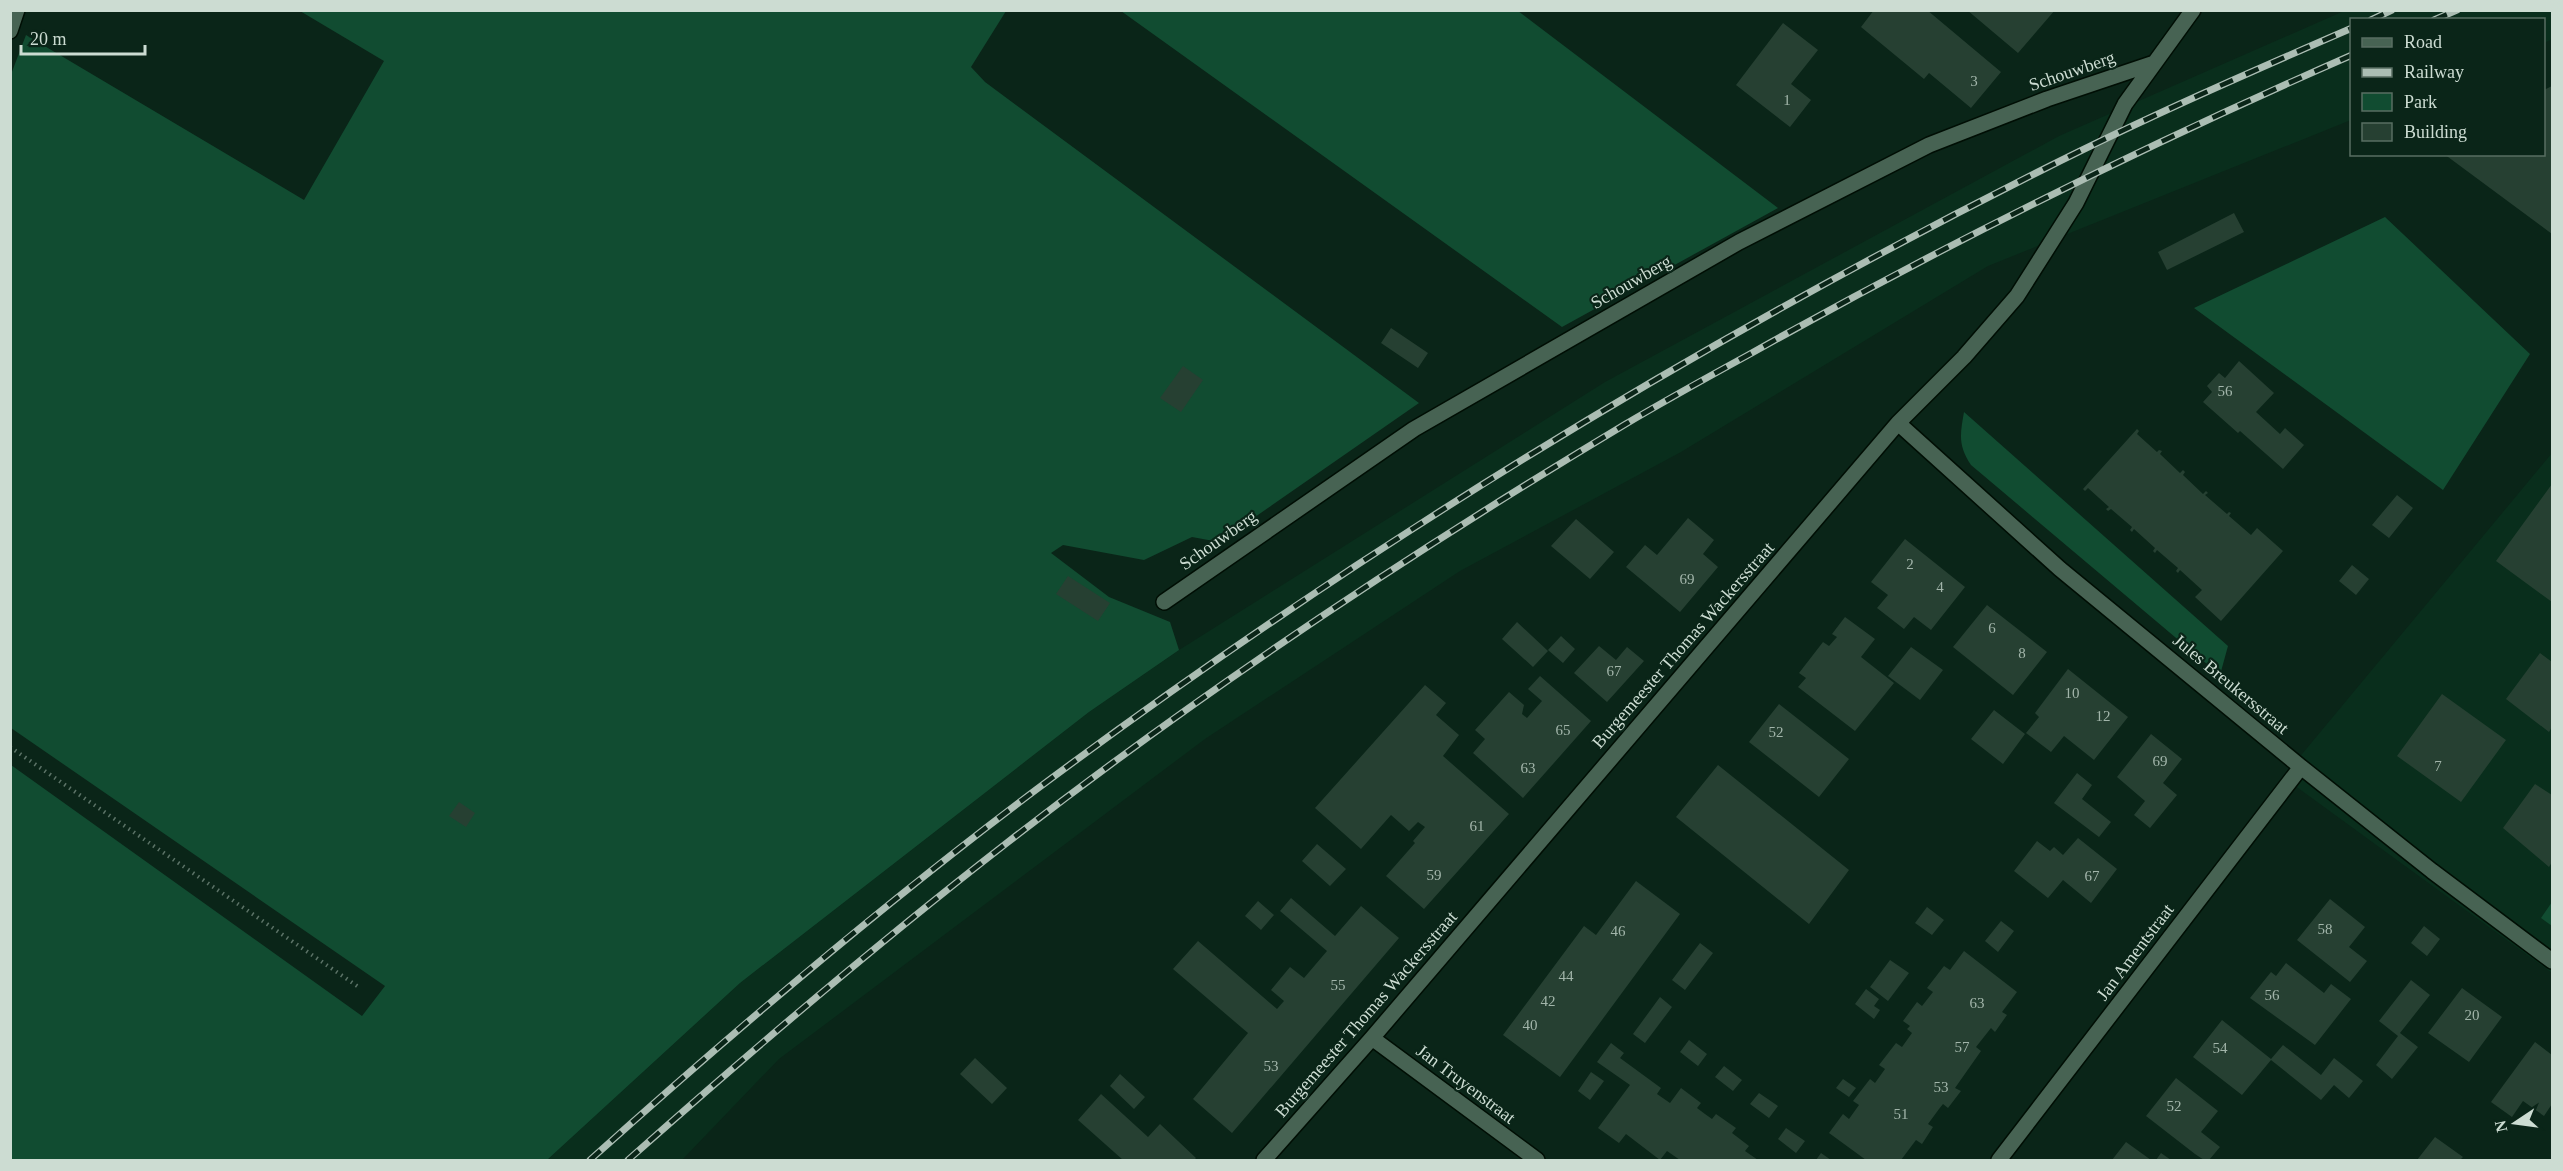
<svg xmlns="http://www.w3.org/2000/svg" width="2563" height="1171" font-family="'Times New Roman',serif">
	<rect width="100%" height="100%" fill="#0a2518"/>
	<path fill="#092e1c" d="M2344,11H2552V39L2544,43V20H2352L2351,120L1988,266L1681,452L1460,571L1205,739L779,1059L682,1160H547L740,983L1089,712L1179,650L1605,382L2059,136Z
		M2552,453V973L2283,777Z"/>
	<path fill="#114c31" d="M300,11H1006L971,67L985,82L1419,403L1219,542L1192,537L1144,560L1063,545L1051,553L1109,597L1170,622L1179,650L1089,712L740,983L547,1160H11V765L362,1016L385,986L11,728L10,77L26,35L304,200L384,61Z
		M1121,11H1518L1778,208L1562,327Z
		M2385,217L2530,354L2443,490L2194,308Z
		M1964,412L2228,646L2220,675L1971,465C1958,445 1960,435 1964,412Z
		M2552,902V926L2541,918Z"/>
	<path fill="#264032" d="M1874,10H1927L2001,72L1971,108L1929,73L1924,79L1861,27Z
		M1967,10H2055L2018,53Z
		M1783,23L1818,50L1791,84L1811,100L1790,127L1736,85Z
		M2552,86V234L2444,154H2544V90Z
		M2234,213L2244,232L2167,270L2158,252Z
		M1391,328L1428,353L1418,368L1381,343Z
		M2239,361L2274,393L2256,412L2280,434L2285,428L2304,445L2283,469L2240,431L2238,433L2203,402L2212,392L2207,386L2219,373L2225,378Z
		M1183,366L1203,380L1181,412L1160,398Z
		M2137,429L2139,431L2137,434L2157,452L2159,450L2162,451L2160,454L2180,473L2183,470L2185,472L2183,475L2203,494L2206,491L2208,493L2205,495L2227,514L2229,512L2231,513L2229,516L2251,535L2257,528L2283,551L2221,621L2195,597L2202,590L2180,570L2178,573L2176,571L2178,568L2157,550L2155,553L2153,551L2155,548L2134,529L2132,532L2130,530L2132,527L2111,509L2108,511L2106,509L2109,507L2088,488L2085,491L2083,489Z
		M2552,484V602L2496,561Z
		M2397,495L2413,508L2389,538L2372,525Z
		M1688,518L1714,540L1703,554L1718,567L1680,612L1626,567L1645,545L1657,555Z
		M1576,519L1614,552L1590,579L1551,546Z
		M1905,539L1965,587L1931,630L1914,617L1904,629L1877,608L1888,595L1871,582Z
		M2352,565L2369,579L2356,595L2339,581Z
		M1068,576L1110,603L1098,621L1056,594Z
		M1987,605L2047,652L2013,695L1953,647Z
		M1845,617L1875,639L1861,657L1894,683L1855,731L1798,687L1806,678L1799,673L1823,642L1829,646L1837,637L1832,634Z
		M1517,622L1548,651L1533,667L1502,639Z
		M1561,636L1575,649L1563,663L1548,650Z
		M1599,646L1616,660L1627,647L1644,661L1607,702L1574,673Z
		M1911,647L1943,670L1920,700L1888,676Z
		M2540,653L2552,662V727L2549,732L2506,699Z
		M2068,669L2128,717L2094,760L2064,736L2051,752L2026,733L2039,717L2035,713Z
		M1540,676L1591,721L1523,798L1473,753L1485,739L1475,730L1509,692L1524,705L1522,714L1527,718L1542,701L1528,689Z
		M1425,685L1446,703L1436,715L1459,735L1443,756L1509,814L1424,909L1386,876L1415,843L1413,841L1425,827L1418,822L1409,831L1391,815L1361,849L1315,808Z
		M2442,694L2506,740L2461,802L2397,756Z
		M1779,704L1849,759L1819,797L1749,742Z
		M1994,710L2025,734L2003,764L1971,739Z
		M2151,734L2182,759L2163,783L2177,795L2150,828L2134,815L2145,801L2117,777Z
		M1718,765L1849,870L1809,924L1676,817Z
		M2077,773L2092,785L2082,799L2111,822L2099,837L2054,803Z
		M2535,784L2552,795V862L2549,867L2503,828Z
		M459,802L475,813L466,827L449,816Z
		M2078,838L2117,869L2091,903L2063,880L2048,898L2014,871L2037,841L2050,851L2054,847L2063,855Z
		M1317,844L1346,869L1330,886L1302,861Z
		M1636,881L1680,914L1560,1077L1503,1035L1584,926L1596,935Z
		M1291,898L1335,936L1361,906L1399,938L1232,1133L1193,1099L1248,1033L1173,969L1198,941L1277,1009L1284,1001L1271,990L1290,967L1304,978L1327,951L1280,911Z
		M2330,899L2365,927L2349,947L2367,961L2350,982L2297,940Z
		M1258,901L1274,915L1261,930L1245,916Z
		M1927,907L1944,920L1932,935L1915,923Z
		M2001,921L2014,931L1998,952L1985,941Z
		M2424,926L2440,939L2427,956L2411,943Z
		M1700,943L1713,953L1685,990L1672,980Z
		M1964,951L2017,992L2002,1012L2007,1015L1995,1032L1991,1028L1976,1047L1981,1051L1955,1088L1961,1091L1948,1108L1943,1104L1939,1109L1928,1124L1933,1127L1922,1144L1916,1140L1901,1160H1866L1829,1133L1843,1114L1849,1119L1859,1105L1853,1101L1870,1079L1875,1083L1885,1069L1879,1065L1896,1043L1902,1047L1912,1033L1907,1029L1910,1026L1903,1021L1917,1002L1922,1006L1933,992L1927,988L1944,966L1950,970Z
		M1890,960L1909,973L1888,1001L1870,987Z
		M2286,963L2324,993L2331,984L2351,999L2315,1045L2250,998L2271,972L2276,976Z
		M2411,980L2430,995L2400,1033L2418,1047L2392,1079L2376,1065L2398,1036L2379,1021Z
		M2462,988L2502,1017L2469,1062L2428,1033Z
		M1866,989L1879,999L1874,1006L1880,1010L1874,1019L1855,1004Z
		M1660,997L1672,1007L1645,1043L1633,1034Z
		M2222,1020L2271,1059L2283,1045L2321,1075L2334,1058L2363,1081L2349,1098L2334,1085L2321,1100L2271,1060L2242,1095L2193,1057Z
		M1689,1040L1707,1054L1698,1066L1680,1052Z
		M2535,1042L2552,1055V1104L2544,1116L2523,1101L2512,1117L2491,1102Z
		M1611,1043L1624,1053L1620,1058L1661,1088L1657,1094L1670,1103L1681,1088L1701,1103L1697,1108L1705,1114L1712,1119L1716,1114L1736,1128L1732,1133L1749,1146L1745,1151L1758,1160H1680L1667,1151L1660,1160L1626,1134L1619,1143L1598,1128L1630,1085L1597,1062Z
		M975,1058L1007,1088L992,1104L960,1074Z
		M1724,1066L1742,1080L1733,1091L1715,1077Z
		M1591,1072L1604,1081L1590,1100L1578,1091Z
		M1120,1074L1145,1097L1134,1109L1110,1086Z
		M2176,1078L2218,1111L2201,1132L2220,1147L2209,1160H2204L2195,1154L2146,1116Z
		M1843,1079L1856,1088L1849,1097L1836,1088Z
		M1759,1093L1778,1106L1769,1118L1750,1104Z
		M1101,1094L1148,1137L1160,1124L1196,1158L1194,1160H1123L1078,1120Z
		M1786,1128L1805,1141L1796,1153L1778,1139Z
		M2435,1137L2463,1157L2460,1160H2417Z
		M2126,1142L2151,1160H2112Z
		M1821,1153L1831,1160H1816Z
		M2161,1153L2171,1160H2156Z"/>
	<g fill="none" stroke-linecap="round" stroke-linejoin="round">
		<g stroke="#000e04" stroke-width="18">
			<path id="minor" d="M10,31L17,10
				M1898,423L2060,569L2301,767L2432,871L2552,961
				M1164,602L1414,429L1739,242L1929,145L2047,99L2154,63
				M1372,1038L1537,1160
				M1264,1160L1372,1038L1898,423L1964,357L2017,296L2076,203L2125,104L2193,10
				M1999,1160L2301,767"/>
		</g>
		<path stroke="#5c7367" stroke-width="4" stroke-dasharray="1.5 4.5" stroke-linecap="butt" d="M10,747L360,988"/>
		<use href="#minor" stroke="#476353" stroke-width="15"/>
		<g stroke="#abbdb3" stroke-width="7">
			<path id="rail" d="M2371,20L2392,10
				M2434,20L2457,10
				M590,1160C734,1031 882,905 1037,789C1354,553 1691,346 2044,169C2145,118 2248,73 2352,28
				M628,1160C752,1050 878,943 1008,842C1204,690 1412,552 1624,425C1666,400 1708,377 1750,354C1946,244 2146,145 2352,55"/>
		</g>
		<use href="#rail" stroke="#0a2518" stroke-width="4.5" stroke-dasharray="14" stroke-linecap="butt"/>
	</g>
	<g text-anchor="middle" stroke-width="4.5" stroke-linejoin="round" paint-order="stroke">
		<g font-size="15" fill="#a2b5aa">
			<text x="1974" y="86">3</text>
			<text x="1787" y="105">1</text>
			<text x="2225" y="396">56</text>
			<text x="1910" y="569">2</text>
			<text x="1687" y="584">69</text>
			<text x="1940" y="592">4</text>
			<text x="1992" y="633">6</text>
			<text x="2022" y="658">8</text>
			<text x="1614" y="676">67</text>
			<text x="2072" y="698">10</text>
			<text x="2103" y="721">12</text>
			<text x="1563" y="735">65</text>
			<text x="1776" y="737">52</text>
			<text x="2160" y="766">69</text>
			<text x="2438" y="771">7</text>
			<text x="1528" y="773">63</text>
			<text x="1477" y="831">61</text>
			<text x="1434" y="880">59</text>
			<text x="2092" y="881">67</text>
			<text x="2325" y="934">58</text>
			<text x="1618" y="936">46</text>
			<text x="1566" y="981">44</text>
			<text x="1338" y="990">55</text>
			<text x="2272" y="1000">56</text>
			<text x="1548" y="1006">42</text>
			<text x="1977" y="1008">63</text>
			<text x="2472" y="1020">20</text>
			<text x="1530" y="1030">40</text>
			<text x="1962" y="1052">57</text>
			<text x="2220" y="1053">54</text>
			<text x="1271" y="1071">53</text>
			<text x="1941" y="1092">53</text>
			<text x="2174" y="1111">52</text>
			<text x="1901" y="1119">51</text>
		</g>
		<g font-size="18" fill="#ccdcd2" stroke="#0a2518">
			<text transform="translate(2072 71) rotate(-19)" y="6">Schouwberg</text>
			<text transform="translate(1631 282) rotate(-30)" y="6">Schouwberg</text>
			<text transform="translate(1218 540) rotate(-35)" y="6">Schouwberg</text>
			<text transform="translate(1683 645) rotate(-49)" y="6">Burgemeester Thomas Wackersstraat</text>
			<text transform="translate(2231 684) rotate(40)" y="6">Jules Breukersstraat</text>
			<text transform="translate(2135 952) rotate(-53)" y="6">Jan Amentstraat</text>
			<text transform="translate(1366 1014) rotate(-49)" y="6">Burgemeester Thomas Wackersstraat</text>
			<text transform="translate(1466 1084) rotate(37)" y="6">Jan Truyenstraat</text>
		</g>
	</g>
	<rect width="2563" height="1171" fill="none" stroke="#ccdcd2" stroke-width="24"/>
	<rect x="2350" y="18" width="195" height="138" fill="#0a2518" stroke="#586e62" stroke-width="1.5"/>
	<rect x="2362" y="38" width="30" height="9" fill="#476353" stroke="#586e62" stroke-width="1.5"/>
	<text x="2404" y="48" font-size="18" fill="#ccdcd2">Road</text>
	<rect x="2362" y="68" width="30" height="9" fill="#abbdb3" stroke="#586e62" stroke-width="1.5"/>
	<text x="2404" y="78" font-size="18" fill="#ccdcd2">Railway</text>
	<rect x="2362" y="93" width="30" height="18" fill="#114c31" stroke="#586e62" stroke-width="1.5"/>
	<text x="2404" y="108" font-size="18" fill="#ccdcd2">Park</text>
	<rect x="2362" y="123" width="30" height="18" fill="#264032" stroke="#586e62" stroke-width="1.5"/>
	<text x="2404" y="138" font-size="18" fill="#ccdcd2">Building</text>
	<g transform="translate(2515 1123) rotate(257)" stroke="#0a2518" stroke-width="4.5" paint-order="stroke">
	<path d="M0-4.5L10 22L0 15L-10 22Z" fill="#ccdcd2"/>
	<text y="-9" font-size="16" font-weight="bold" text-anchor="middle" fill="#ccdcd2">N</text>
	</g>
	<path d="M21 45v9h124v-9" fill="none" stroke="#ccdcd2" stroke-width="3"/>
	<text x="30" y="45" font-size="18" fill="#ccdcd2" stroke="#0a2518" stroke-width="4.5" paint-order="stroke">20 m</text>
</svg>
